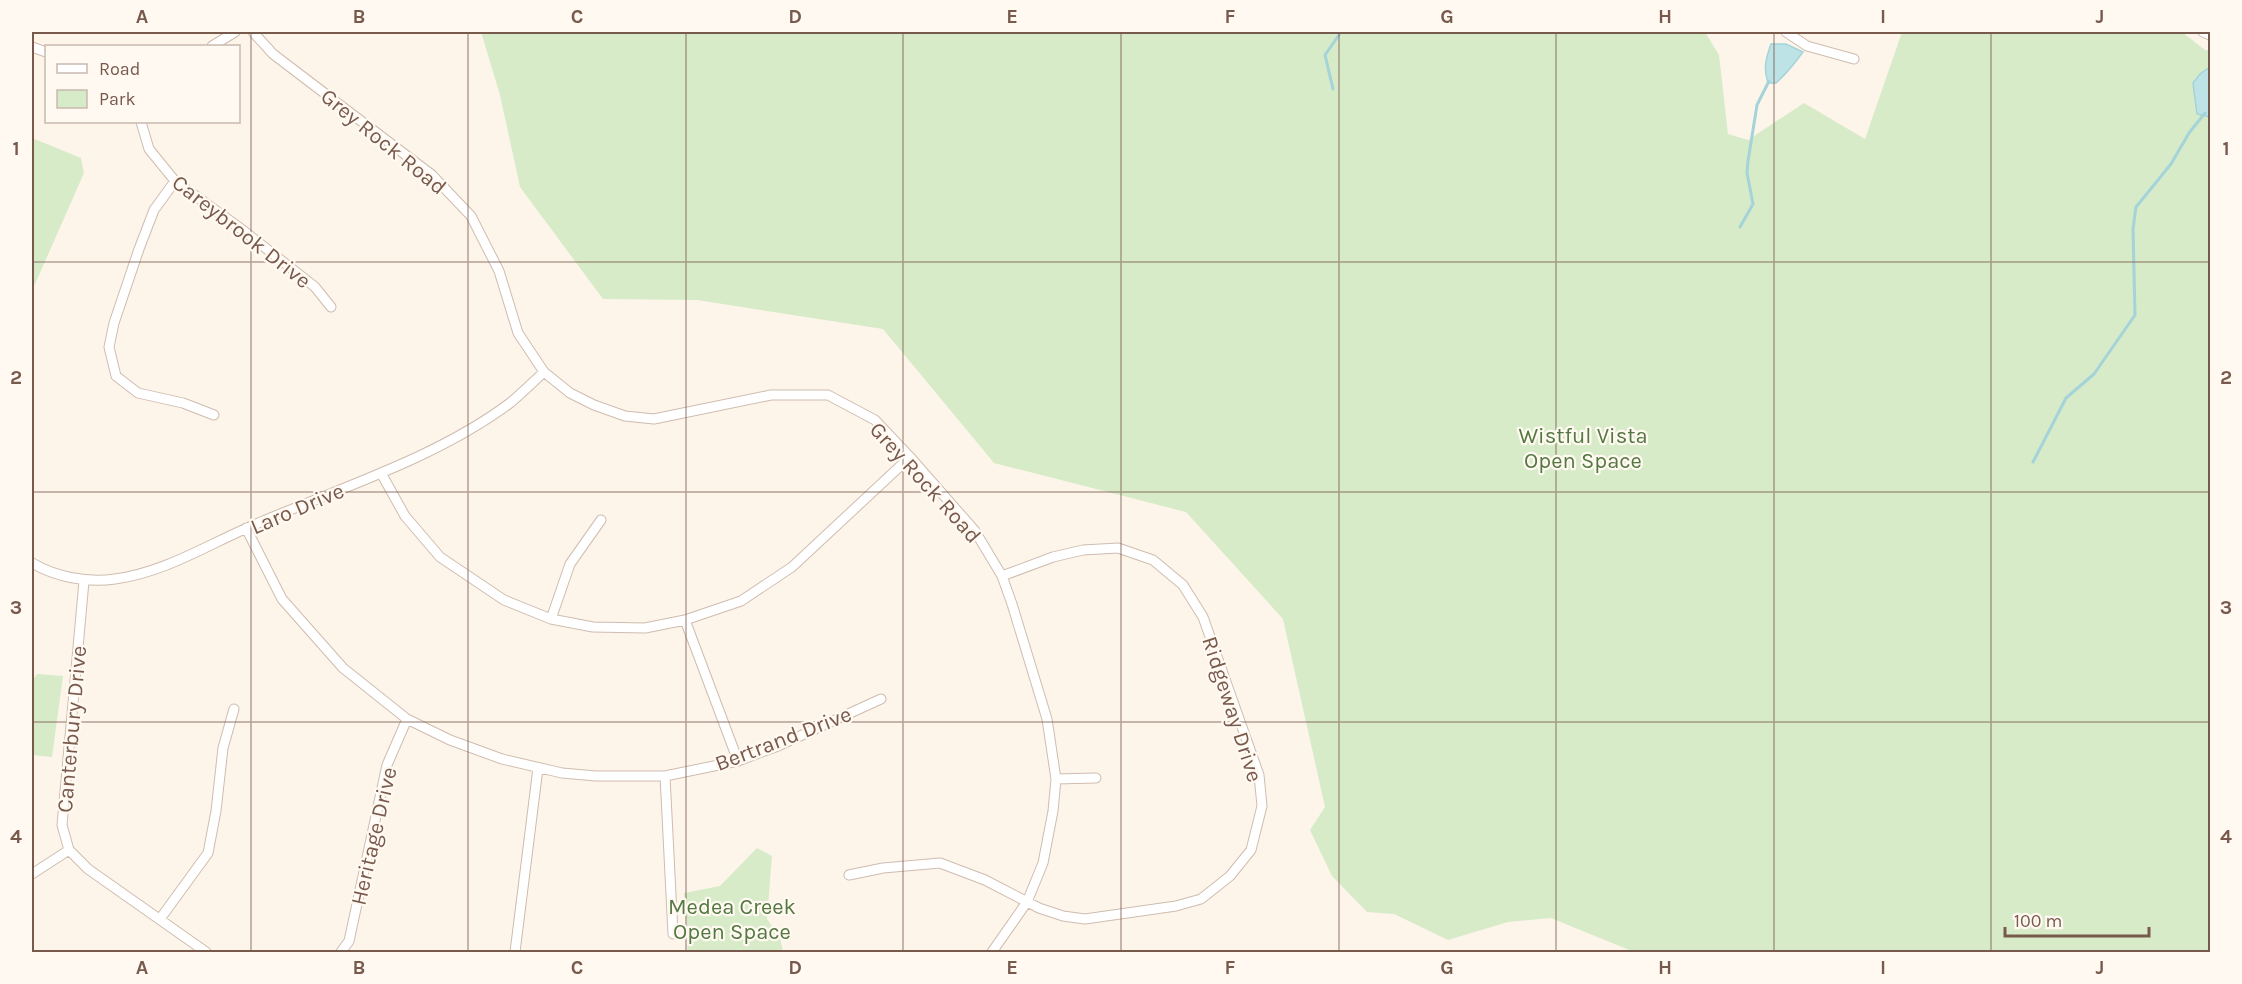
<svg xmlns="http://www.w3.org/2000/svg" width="2242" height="984" font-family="Karla,sans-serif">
	<rect width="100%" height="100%" fill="#fdf5ea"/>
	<path fill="#d7ebc8" d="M481,32H1705L1719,55L1728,134L1748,140L1804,103L1865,139L1902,32H2182L2205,50H2210V952H1634L1551,918L1508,922L1448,940L1394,914L1367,912L1332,876L1310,830L1325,807L1283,619L1186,512L994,463L883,329L697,300L603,299L520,187L500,95Z
		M32,138L81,158L84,173L32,291Z
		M37,674L63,676L52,757L32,755V681Z
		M757,848L772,856L767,919L780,937L783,952H687L688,938L684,893L720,886Z"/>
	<path fill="#bee3e7" stroke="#a4d3d9" stroke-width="1.5" d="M1771,44H1786L1803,52C1795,63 1787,73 1776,83H1768C1763,68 1766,58 1771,44Z
		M2210,67V117L2197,114L2193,83L2200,74Z"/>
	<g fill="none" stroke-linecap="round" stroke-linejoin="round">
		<path stroke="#a4d3d9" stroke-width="3" d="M1333,89L1325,55L1341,32
			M1740,227L1753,204L1747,173L1748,161L1757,105L1769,81
			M2033,462L2066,398L2094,374L2135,315L2133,229L2136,207L2171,164L2189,133L2205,113"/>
		<g stroke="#cfbcaf" stroke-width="11">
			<path id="street" d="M253,32L273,54L432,175L471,216L499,271L518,333L544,372L570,393L594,405L625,416L654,419L771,395H828L875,420L910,457L975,531L1002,576L1012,604L1047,719L1056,779L1053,811L1043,863L1027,902L992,952
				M1786,32L1807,46L1854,59
				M2203,32L2210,35
				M212,46L235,32
				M32,47L46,52
				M141,122L149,149L175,181L244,231L315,287L331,307
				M175,181L154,210L139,249L114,323L109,347L116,376L138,393L183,403L214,415
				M381,473L405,516L440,557L504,600L551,619L593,627L645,628L685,620L741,601L792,567L910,457
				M246,528L282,599L343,668L407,719L450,740L502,759L562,773L596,776H665L738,761L778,746L881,699
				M32,563C56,577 87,583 115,579C162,573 204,547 247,528C333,490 434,460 510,403C522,393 533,382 544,372
				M84,581L62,825L69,850L88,869L206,952
				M551,619L570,564L601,520
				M685,620L738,761
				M665,776L673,934
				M1056,779L1096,778
				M32,874L69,850
				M849,875L883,868L940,863L985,880L1039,908L1063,916L1085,919L1176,906L1201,899L1230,876L1251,850L1262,806L1259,775L1203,617L1183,585L1153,560L1118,548L1083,550L1053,557L1002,576
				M160,919L208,853L216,811L223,748L234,709
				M341,952L349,941L387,765L407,719
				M515,952L538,768"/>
		</g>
		<use href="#street" stroke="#fff" stroke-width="9"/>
	</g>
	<path fill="none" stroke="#785a4d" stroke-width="1.5" stroke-opacity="0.55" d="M251,32V952M468,32V952M686,32V952M903,32V952M1121,32V952M1339,32V952M1556,32V952M1774,32V952M1991,32V952M32,262H2210M32,492H2210M32,722H2210"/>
	<g text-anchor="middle" stroke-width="4.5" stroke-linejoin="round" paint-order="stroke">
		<g font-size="22" fill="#785a4d" stroke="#fff9f1">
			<text transform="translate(384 141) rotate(39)" y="8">Grey Rock Road</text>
			<text transform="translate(242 231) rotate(38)" y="8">Careybrook Drive</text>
			<text transform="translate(926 482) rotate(48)" y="8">Grey Rock Road</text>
			<text transform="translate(297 508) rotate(-23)" y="8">Laro Drive</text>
			<text transform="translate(1233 709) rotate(72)" y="8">Ridgeway Drive</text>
			<text transform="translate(71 729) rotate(-85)" y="8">Canterbury Drive</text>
			<text transform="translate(783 738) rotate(-21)" y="8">Bertrand Drive</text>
			<text transform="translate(373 836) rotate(-77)" y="8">Heritage Drive</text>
		</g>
		<g font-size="22" fill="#537841" stroke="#fff9f1">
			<text x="1583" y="443">Wistful Vista<tspan x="1583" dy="25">Open Space</tspan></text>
			<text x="732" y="914">Medea Creek<tspan x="732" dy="25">Open Space</tspan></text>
		</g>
	</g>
	<rect width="2242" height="984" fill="none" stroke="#fff9f1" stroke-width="66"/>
	<rect x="45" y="45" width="195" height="78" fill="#fff9f1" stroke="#c9b9af" stroke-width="1.5"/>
	<rect x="57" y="64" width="30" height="9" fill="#ffffff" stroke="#c9b9af" stroke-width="1.5"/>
	<text x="99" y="75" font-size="18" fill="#785a4d">Road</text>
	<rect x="57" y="90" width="30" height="18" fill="#d7ebc8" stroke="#c9b9af" stroke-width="1.5"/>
	<text x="99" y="105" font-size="18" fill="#785a4d">Park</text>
	<path d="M2005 927v9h144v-9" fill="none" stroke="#785a4d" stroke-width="3"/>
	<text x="2014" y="927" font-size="18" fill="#785a4d" stroke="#fff9f1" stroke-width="4.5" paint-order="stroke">100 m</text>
	<rect x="33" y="33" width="2176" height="918" fill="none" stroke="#785a4d" stroke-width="2"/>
	<g font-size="20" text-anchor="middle" font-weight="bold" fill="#785a4d">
		<text x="142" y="23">A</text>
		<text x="359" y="23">B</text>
		<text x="577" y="23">C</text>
		<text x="795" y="23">D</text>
		<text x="1012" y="23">E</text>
		<text x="1230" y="23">F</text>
		<text x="1447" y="23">G</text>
		<text x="1665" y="23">H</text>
		<text x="1883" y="23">I</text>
		<text x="2100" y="23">J</text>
		<text x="16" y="155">1</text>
		<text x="2226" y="155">1</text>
		<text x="16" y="384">2</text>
		<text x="2226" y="384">2</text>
		<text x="16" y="614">3</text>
		<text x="2226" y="614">3</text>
		<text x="16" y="843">4</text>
		<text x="2226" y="843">4</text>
		<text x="142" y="974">A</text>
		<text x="359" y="974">B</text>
		<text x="577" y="974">C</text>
		<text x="795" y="974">D</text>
		<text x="1012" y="974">E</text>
		<text x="1230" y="974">F</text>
		<text x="1447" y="974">G</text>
		<text x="1665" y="974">H</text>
		<text x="1883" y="974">I</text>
		<text x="2100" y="974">J</text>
	</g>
</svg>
